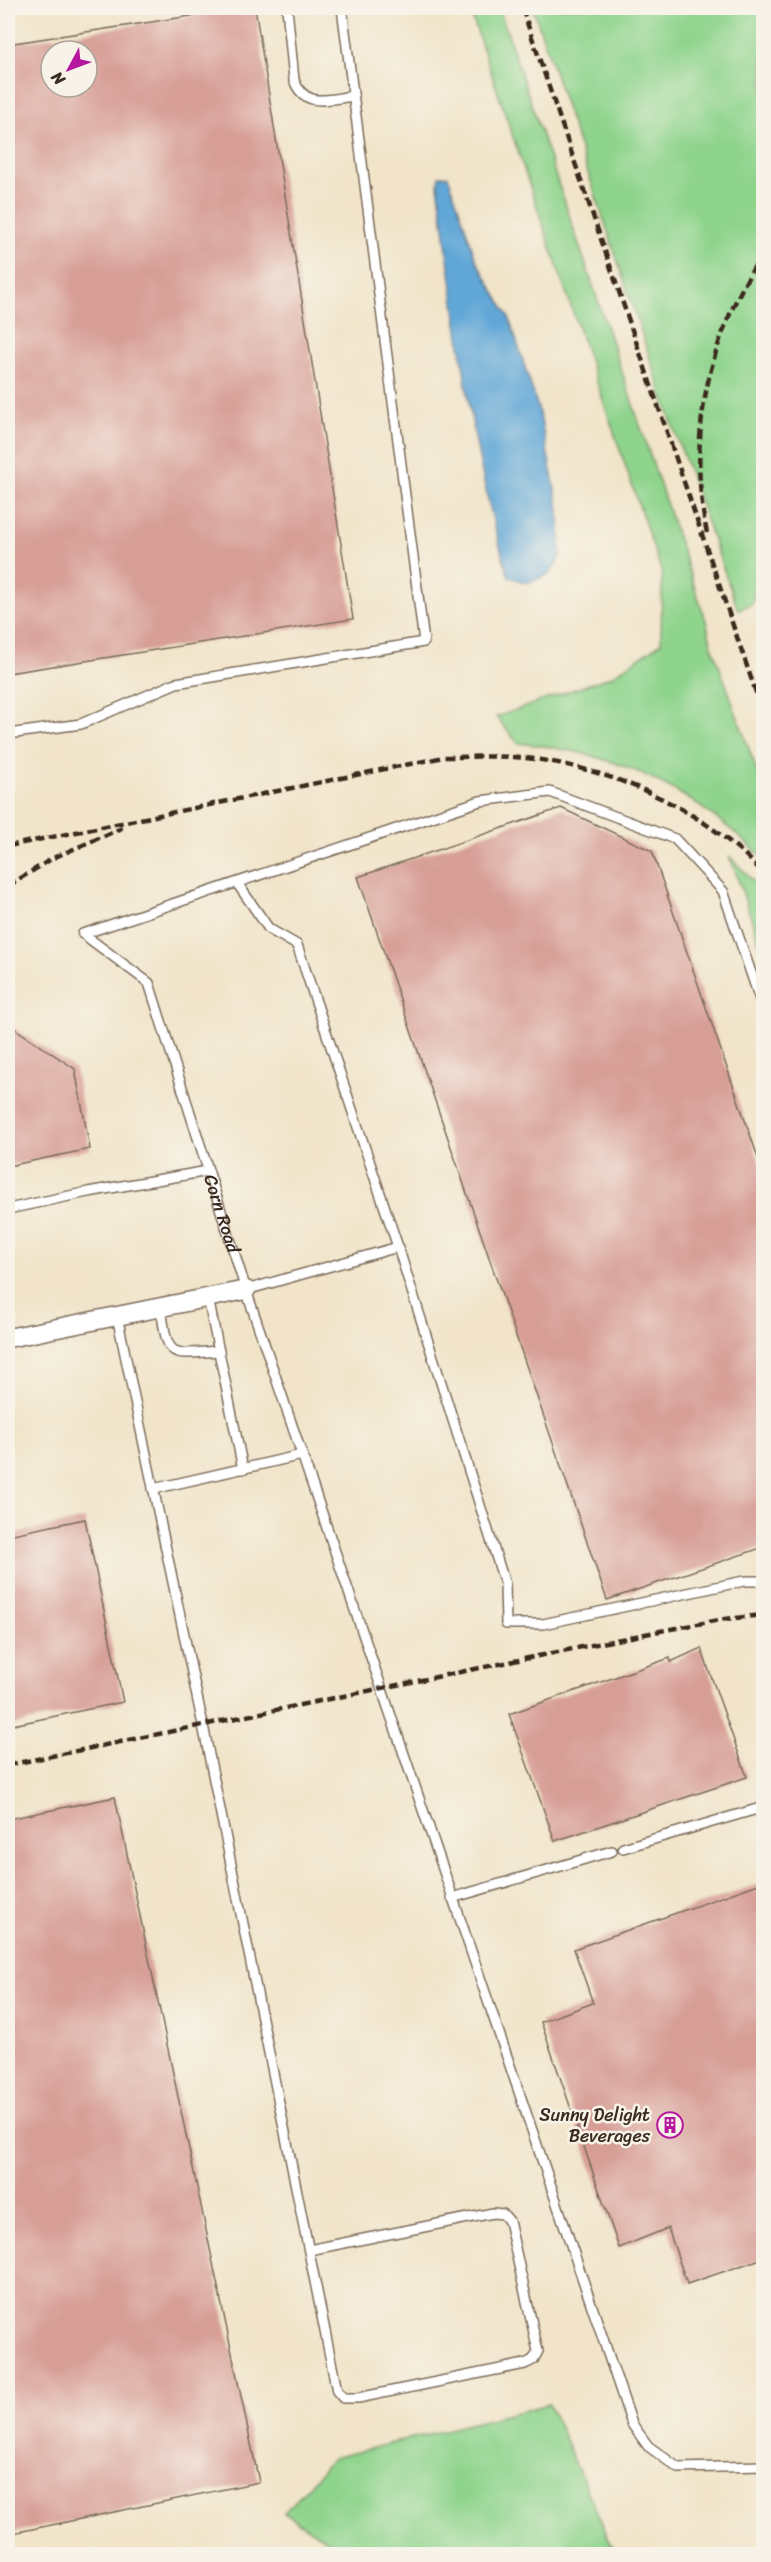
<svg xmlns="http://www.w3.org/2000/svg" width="771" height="2562" font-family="Sriracha,sans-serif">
	<rect width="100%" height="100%" fill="#f7f3e8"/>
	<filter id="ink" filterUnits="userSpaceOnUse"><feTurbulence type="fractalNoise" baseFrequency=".0167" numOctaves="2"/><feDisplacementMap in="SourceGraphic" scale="12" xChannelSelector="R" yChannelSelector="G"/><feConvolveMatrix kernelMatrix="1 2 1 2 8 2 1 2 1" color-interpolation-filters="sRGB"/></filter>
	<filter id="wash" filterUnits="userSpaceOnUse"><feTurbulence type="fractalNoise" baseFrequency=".008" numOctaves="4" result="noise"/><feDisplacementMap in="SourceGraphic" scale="24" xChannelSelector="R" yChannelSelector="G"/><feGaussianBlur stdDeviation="1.35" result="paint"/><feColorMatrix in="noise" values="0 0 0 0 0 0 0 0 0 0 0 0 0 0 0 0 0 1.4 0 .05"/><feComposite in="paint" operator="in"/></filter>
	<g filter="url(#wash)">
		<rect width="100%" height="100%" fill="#f1e4c9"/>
		<path fill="#8fd48d" stroke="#657f56" stroke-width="1.5" d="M469,8H499L707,624L711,643L763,788V858C691,789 619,752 518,743L496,717L612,676L661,643L662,573Z
			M533,8H763L764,509L753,603L738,610L668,412Z
			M729,856L763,891V954L735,870Z
			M549,2404L615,2553L663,2554H349L284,2513L333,2458Z"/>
		<path fill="#60a7d7" stroke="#4e687a" stroke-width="1.5" d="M439,176H448L477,262L509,317L539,411L559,509L561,555L550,574L527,583L509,577C469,450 457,316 438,185Z"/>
		<g id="blocks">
			<path fill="#d79e96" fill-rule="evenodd" d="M243,8H255L353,619L8,673V44ZM51,51H87V87H51Z
				M561,808L652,851L764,1175V1547L607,1600L358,877Z
				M8,1024L75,1069L90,1149L8,1166Z
				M85,1519L123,1702L8,1726V1535Z
				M701,1648L747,1777L555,1841L509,1714L670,1658L671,1662Z
				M115,1797L259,2482L8,2534V1819Z
				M764,1882V2258L687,2284L668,2228L619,2248L541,2022L593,2003L574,1949Z"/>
		</g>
	</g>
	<g filter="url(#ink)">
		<use href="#blocks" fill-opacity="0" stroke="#7b6b5a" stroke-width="1.5"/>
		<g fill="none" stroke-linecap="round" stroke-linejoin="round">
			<g stroke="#7b6b5a" stroke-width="12">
				<g id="lane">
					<path d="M287,8L294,80C305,109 328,99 353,96"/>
					<path d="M8,734L81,724L176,683L424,642L342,8"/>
					<path d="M237,883L269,929L297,945L398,1247L505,1584L506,1624H543L744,1581H764"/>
					<path id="s1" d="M83,934L149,983L246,1290L632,2424L648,2446L678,2468L764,2466"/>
					<path d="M83,934L480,801L550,792L675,839L723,891L764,1011"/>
					<path d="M8,1209L88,1192L208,1171"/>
					<path d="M246,1290L398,1247"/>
					<path d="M208,1298L243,1469"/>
					<path d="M161,1307C168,1359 168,1355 219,1351"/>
					<path d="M117,1316L203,1725L337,2391L343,2398H358L525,2364L533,2360L538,2351L509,2221L503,2214L493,2213L309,2250"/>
					<path d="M153,1489L302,1455"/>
					<path d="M623,1848L764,1807"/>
					<path d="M452,1898L612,1851"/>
				</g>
			</g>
			<g stroke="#7b6b5a" stroke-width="21">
				<path id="street" d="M8,1338L246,1290"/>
			</g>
			<use href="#lane" stroke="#fff" stroke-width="9"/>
			<use href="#street" stroke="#fff" stroke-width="18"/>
			<path stroke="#3b2a1e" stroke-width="4.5" stroke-dasharray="9 4.5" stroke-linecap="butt" d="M522,8L764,716
				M707,533C686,437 709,333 764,252
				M8,846L444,757C474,757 505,755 535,759C618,771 707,811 764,874
				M8,886L53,858L122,828
				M8,1765L660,1631L725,1619L764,1615"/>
		</g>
	</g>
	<defs>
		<g id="building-ring" transform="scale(1.35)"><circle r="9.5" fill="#f7f3e8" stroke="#b5179e" stroke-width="1.5"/><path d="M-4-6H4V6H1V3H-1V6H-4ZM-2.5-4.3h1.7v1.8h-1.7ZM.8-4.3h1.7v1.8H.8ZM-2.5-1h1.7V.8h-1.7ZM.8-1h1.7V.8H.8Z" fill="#b5179e"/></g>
	</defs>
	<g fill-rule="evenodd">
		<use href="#building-ring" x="670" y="2125"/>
	</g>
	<g text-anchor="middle" stroke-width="5" stroke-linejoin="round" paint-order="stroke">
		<g font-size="18" fill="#3b2a1e" stroke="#f7f3e8">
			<text dy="6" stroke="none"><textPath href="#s1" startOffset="324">Corn Road</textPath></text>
		</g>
		<g font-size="18" fill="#3b2a1e" stroke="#f7f3e8" text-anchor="end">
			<text x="650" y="2121">Sunny Delight<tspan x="650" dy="21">Beverages</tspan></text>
		</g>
	</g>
	<rect width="771" height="2562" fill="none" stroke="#f7f3e8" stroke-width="30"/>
	<g transform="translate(69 69) rotate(229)"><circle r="28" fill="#f7f3e8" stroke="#aca397" stroke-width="1.5"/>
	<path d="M0-4.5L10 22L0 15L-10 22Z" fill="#b5179e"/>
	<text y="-9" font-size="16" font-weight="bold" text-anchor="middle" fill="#3b2a1e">N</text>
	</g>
</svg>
